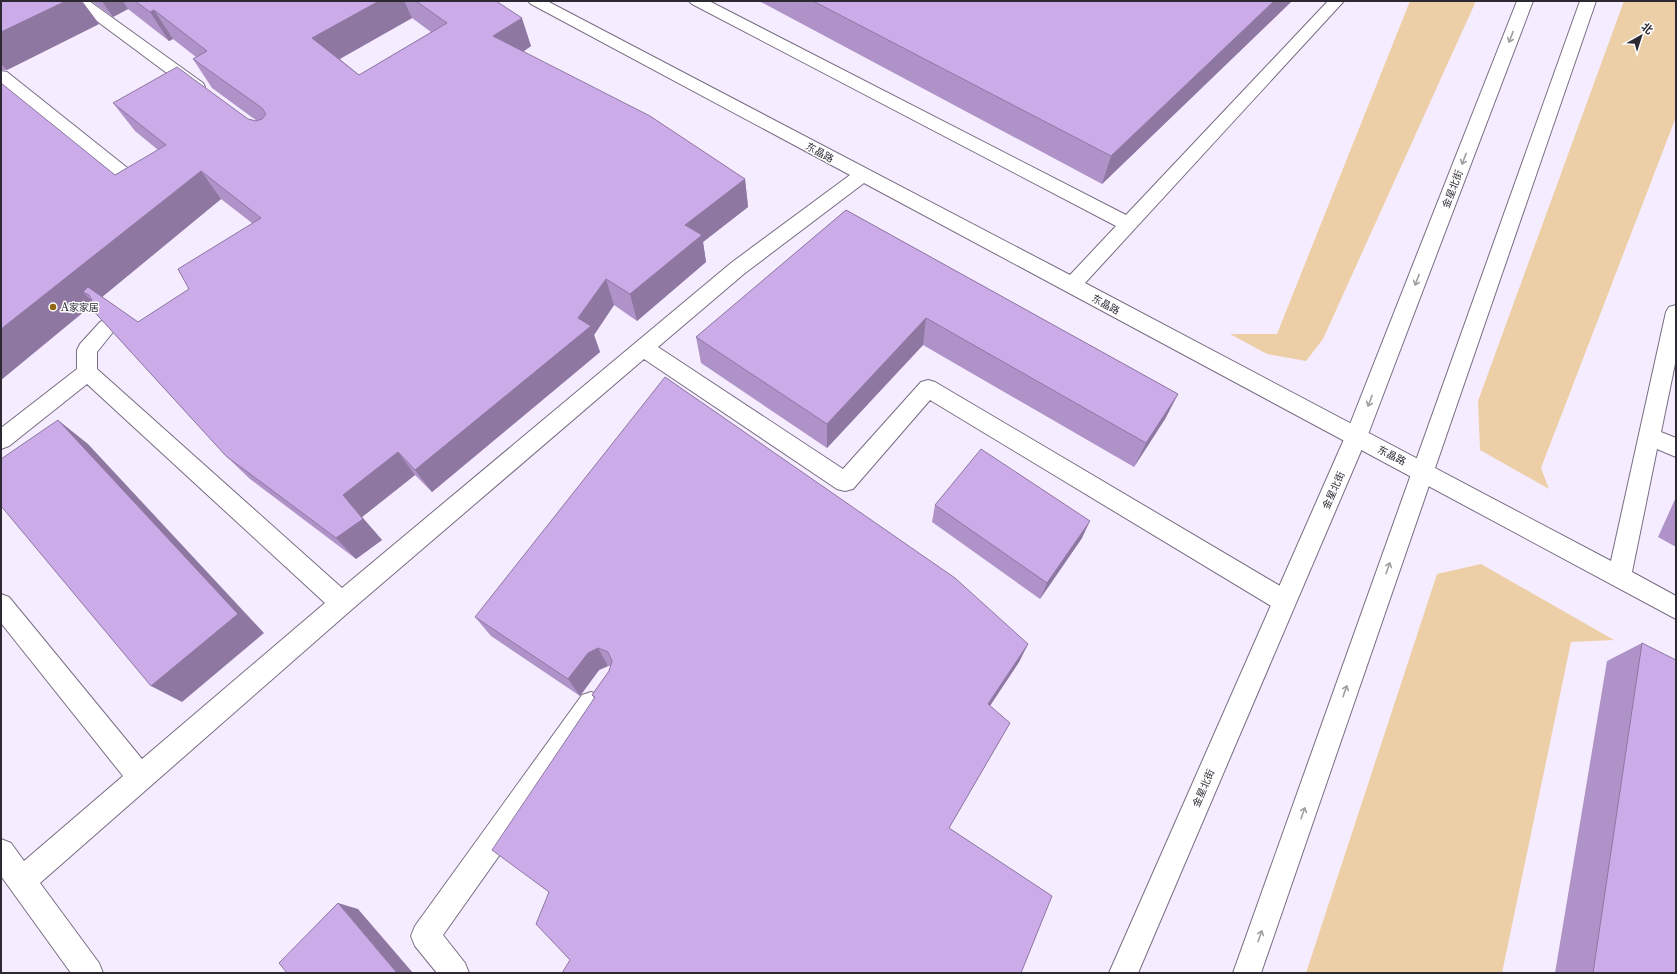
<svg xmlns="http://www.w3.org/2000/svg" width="1677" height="974" font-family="'Libre Baskerville','Noto Sans SC',serif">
	<rect width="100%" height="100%" fill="#f6ecff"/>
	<path fill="#eccfa7" d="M1410,1H1476L1323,339L1306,361L1267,354L1230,334H1277Z
		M1624,1H1676V117L1541,468L1549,489L1480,450L1478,401Z
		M1481,564L1614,640L1571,642L1502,973H1306L1437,574Z"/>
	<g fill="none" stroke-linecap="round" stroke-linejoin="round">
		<g stroke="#786d82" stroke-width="2">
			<path id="minor" d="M71,1H89L203,83L205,87L203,91L197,92L191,91L74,4Z
				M528,1H547L1070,275L1116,226L692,4L689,1H709L1126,215L1328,1H1344L1085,283L1611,561L1666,312L1669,307L1676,305V359L1661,432L1676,438V457L1657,449L1632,572L1676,596V619L864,183L745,273L658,347L843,469L921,382L928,380L935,382L1292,593L1296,601L1292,609L1284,612L1276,609L930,400L853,489L845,491L837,489L644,359L350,611L40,883L99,963L103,973H71L1,876V839L11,843L24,861L123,776L1,623V594L9,597L142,759L325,603L87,384L9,446L1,449V428L77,369V350L80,344L100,322L107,319L114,322L117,327L97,352V369L342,588L731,263L850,175L531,4Z
				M1,71L7,72L145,182L148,186L145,190L139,192L133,190L1,84Z
				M591,692L600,695L604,704L600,713L443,935L465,963L469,973H437L415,946L411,936L415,926L582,695Z"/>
		</g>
		<g stroke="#786d82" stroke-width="2">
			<path id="major" d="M1517,1H1533L1367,437L1138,973H1109L1345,437Z
				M1580,1H1596L1261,973H1233Z"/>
		</g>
		<use href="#minor" fill="#fff" fill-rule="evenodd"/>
		<use href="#major" fill="#fff" fill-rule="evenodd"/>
	</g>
	<path fill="#af93c8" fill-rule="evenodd" d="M1,1H82L99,24L7,70H1Z
		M91,1H496L531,46L523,52L745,179L748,207L703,242L706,262L637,321L614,305L594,335L600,352L432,492L415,475L362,517L382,540L356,559L250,479L226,456L90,307L1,380L115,175L158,150L135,131L113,103L248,119L256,121H257L212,88L193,59L196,57L173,39L169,41L128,9L113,17ZM412,18L431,32L359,75L340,59ZM221,199L252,223L189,289L138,322L102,297Z
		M759,1H1292L1102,184Z
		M846,210L1178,394L1165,419L1134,467L923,345L827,448L701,363L696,337Z
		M1676,497V547L1658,537Z
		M935,505L1082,538L1040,599L932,522Z
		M475,617L1028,644L1019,662L990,706L1002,737L949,828L570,960L549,892L594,698L592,695L609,671L611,666H608L599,670L580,696L491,636Z
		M1642,643L1676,973H1555L1607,661Z"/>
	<path fill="#8e78a2" d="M66,1H82L99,24L7,70L1,64V32Z
		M102,1H123L128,9L113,17Z
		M379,1H404L412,18L327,66L312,38Z
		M1274,1H1292L1102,184L1111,156Z
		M154,10L173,39L169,41L150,12Z
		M522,18L531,46L503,65L493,36Z
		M201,171L221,199L96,302L89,295L83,292L94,303L1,380V329Z
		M745,179L748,207L703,242L706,262L637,321L630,294L685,225Z
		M606,279L614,305L594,335L600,352L432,492L415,470L578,318Z
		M926,318L923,345L827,448V424Z
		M1178,394L1165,419L1134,467L1146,443Z
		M58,420L88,444L264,633L182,702L151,686Z
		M398,452L415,475L362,517L382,540L356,559L336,538L343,495Z
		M1090,521L1082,538L1040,599L1047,583Z
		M1028,644L1019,662L981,719L988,704Z
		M598,648L608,666L599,670L580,696L568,679L588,653Z
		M338,903L358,909L413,973H397Z"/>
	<path fill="#cbabe8" stroke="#8e78a2" d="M1,1H66L1,32Z
		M135,1H379L312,38L359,75L447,23L416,1H496L522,18L493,36L650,116L745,179L685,225L702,235L630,294L606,279L578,318L591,326L415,470L398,452L343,495L363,519L336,538L226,456L89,306L92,300L89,295L83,292L88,287L138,322L189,289L178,269L261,218L201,171L1,329V83L115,175L166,145L113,103L177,67L248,119L256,121L262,119L266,114L262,108L193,59L207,51L154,10L150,12Z
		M813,1H1274L1111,156Z
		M846,210L1178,394L1146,443L926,318L827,424L696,337Z
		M665,377L955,578L1028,644L988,704L1010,723L949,828L1052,896L1021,973H562L570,960L536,924L549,892L492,850L595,697L592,695L609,671L612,661L608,652L598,648L588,653L568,679L475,617Z
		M58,420L238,614L151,686L1,506V459Z
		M981,449L1090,521L1047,583L935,505Z
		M1642,643L1676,660V973H1593Z
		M338,903L397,973H287L279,963Z"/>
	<defs><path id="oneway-shaft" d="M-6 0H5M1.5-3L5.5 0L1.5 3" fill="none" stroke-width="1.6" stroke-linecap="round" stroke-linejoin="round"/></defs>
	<g stroke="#a09fa3">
		<use href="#oneway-shaft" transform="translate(1511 37) rotate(111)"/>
		<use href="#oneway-shaft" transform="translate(1464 159) rotate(111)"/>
		<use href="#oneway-shaft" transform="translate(1417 280) rotate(111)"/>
		<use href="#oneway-shaft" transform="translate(1370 401) rotate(111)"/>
		<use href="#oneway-shaft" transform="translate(1388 568) rotate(-71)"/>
		<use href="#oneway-shaft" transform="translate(1345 691) rotate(-71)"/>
		<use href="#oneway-shaft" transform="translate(1303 813) rotate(-71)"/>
		<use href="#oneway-shaft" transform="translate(1260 936) rotate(-71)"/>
	</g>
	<circle fill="#936612" stroke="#fff" stroke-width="1.5" cx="53" cy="307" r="4"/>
	<g text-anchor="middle" stroke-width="3" stroke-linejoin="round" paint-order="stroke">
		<g font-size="10" fill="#2d2932" stroke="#fff">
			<text transform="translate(820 152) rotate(28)" y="4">东晶路</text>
			<text transform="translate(1452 189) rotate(-69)" y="4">金星北街</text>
			<text transform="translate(1106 304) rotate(28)" y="4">东晶路</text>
			<text transform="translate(1392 455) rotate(27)" y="4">东晶路</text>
			<text transform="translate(1333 490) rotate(-66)" y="4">金星北街</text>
			<text transform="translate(1203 788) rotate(-67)" y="4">金星北街</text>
		</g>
		<g font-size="10" fill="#2d2932" stroke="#fff" text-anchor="start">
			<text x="61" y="311">A家家居</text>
		</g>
	</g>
	<rect width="1677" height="974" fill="none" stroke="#2d2932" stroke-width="4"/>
	<g transform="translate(1641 36) rotate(39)" stroke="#ffffff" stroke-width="3" paint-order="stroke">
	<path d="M0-3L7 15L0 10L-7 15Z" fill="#2d2932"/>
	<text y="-6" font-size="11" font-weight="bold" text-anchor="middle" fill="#2d2932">北</text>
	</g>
</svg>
